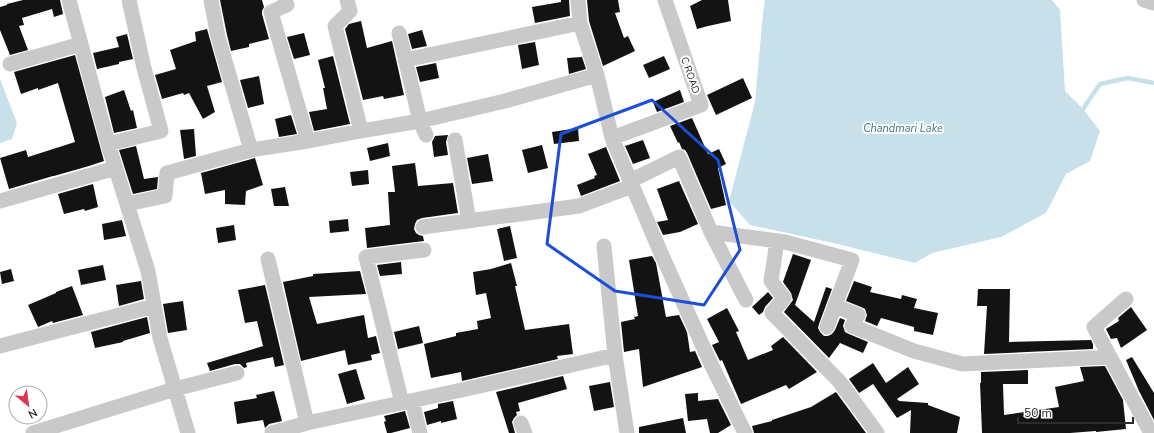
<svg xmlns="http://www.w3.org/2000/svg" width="1154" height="433" font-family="'Nunito Sans',sans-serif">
	<rect width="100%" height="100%" fill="#fff"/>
	<path fill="#c7e0e9" d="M765,0H1052L1060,10L1065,91L1083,109L1100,131L1090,161L1066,174L1046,213L1001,237L932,253L915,263L833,243L750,225L729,201L755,102L763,13Z
		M0,79L17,123L12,139L0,143Z"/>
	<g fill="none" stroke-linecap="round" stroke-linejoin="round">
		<path stroke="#c7e0e9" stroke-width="4.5" d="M1083,109L1100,84L1128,78L1154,83"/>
	</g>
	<path fill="#131313" d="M23,0H60L63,14L54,17L52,9L22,18L24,25L19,26L28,50L10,55L0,30V7L7,5V4Z
		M220,0H262L264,7L262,11V14L269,39L249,44V47L231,51L227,35Z
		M561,0H569L570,16L535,23L532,7L561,2Z
		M587,0H618L620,12L615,13L624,38L628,36L635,51L603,66L589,21Z
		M702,0H728L731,21L708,26L697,29L690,6Z
		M361,21L367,48L392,41L404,95L384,99L383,96L363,100L345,29L349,24Z
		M207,29L222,82L207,86L215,112L203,119L189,93L184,95L183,93L162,99L155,75L176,69L170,50L196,41L195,32Z
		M422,30L427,46L412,49L408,34Z
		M304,33L310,55L294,59L287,37Z
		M127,34L133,59L119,62V64L97,69L93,53L119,47L116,37Z
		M535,42L539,65L522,69L518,45Z
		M75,55L104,161L89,166L54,176H53L9,189L0,158L26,150L28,157L75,142L58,83L38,90V88L21,94L14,72Z
		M333,56L350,124L314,131L309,112L327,109L323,88H325L318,60Z
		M664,56L670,69L649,78L643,65Z
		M582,57L586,69L569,74L567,58Z
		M436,63L439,78L420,82L416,67Z
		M259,76L264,104L248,108L240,80Z
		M743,78L752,98L716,115L707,95Z
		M124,90L131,111L133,110L137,128L114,133L105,97Z
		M680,90L684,102L657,112L653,102Z
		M291,115L297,134L279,137L275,119Z
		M692,118L708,154L719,149L726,164L718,168L726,205L711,209L687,153L685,150L682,149L679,142L678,143L670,126Z
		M578,128L579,141L554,144L552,132Z
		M194,129L196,156L184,159L180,130Z
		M448,135L446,142L448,155L434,157L432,142L435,136Z
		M643,140L650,158L633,164L625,146Z
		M388,143L390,156L370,161L367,148Z
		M542,145L548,168L528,173L522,150Z
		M136,146L144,179L158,177L157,189L133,194L119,150Z
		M606,147L620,181L581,196L577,185L595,178L594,176L597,175L588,154Z
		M488,154L493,181L472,184L467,158Z
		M255,158L263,185L246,191L245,205L225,204V190L205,194L201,173Z
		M415,163L418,186L453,183L458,213L422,218L417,220L415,224L414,229L416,233L419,235L423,236L424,241L367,248L365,228L390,225L388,192H395L392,166Z
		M368,170L369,184L352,186L350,172Z
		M679,181L698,224L680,232L663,235L657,222L668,220L657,189Z
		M93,184L98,207L85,211L84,209L64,214L58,194Z
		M285,187L289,206H274L271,189Z
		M348,219L349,231L330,233L329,221Z
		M122,220L126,236L104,240L102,224Z
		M234,225L236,240L218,243L216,228Z
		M510,226L517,258L504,261L497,229Z
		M793,254L811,260L795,305L814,322L826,287L832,289L819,324L818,328L820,332L824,336H828L832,334L835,330L840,318L845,320L843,326L845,332L849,334L868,342L863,353L840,343L829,358L784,312L793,300L791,293L783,282Z
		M652,256L656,263L666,317L679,315L687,332L690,352L695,351L702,367L643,387L639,349L624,352L621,322L635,319L634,317L638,316L629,260Z
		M401,262L402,274L380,276L377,265Z
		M511,263L517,286H515L525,330L569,324L573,354L557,356L558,359L462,381L461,372L431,378L424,344L456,336V333L478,329L477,321L491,318L486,293L476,295L473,272L491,269Z
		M103,265L106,280L81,285L78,270Z
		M11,269L14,281L2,284L0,272Z
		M360,271L366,294L309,297L317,324L364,315L368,338L376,336L380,353L371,355L372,360L348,365L345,350L301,361L283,282L313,276V274Z
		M141,281L144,299L119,306L116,285Z
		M854,281L872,287L870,292L901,299L902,295L917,299L914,308L938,313L933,335L914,331V327L881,318L877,326L865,321L867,315L865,309L861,307L846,301Z
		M265,285L284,365L275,367L273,357L246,363L247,367L244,368L240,364H235L210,371L207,363L263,346L257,321L245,323L238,290Z
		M72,286L83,315L53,323L52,321L38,327L28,305L56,293V292Z
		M978,289H1010L1009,342L1091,340L1093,344V349L984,354L987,306H977Z
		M768,292L773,298L765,307L763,312L759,315L752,307Z
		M183,301L187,330L168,333L163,304Z
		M1131,307L1147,330L1121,348L1117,338L1111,339L1106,329L1119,321L1118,318Z
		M727,308L739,331L736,332L748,360L773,350L771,346L783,337L817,372L789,389L786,385L741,404L722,360L720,361L712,345L719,342L707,319Z
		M147,317L150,333L123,341V342L95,348L91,332Z
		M419,326L423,343L398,349L394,332Z
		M1132,357L1154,393V420L1139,391L1126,360Z
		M873,363L886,383L908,367L919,384L897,399L899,401L928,403V405L960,417L957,433H910L911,410L897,418L873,384L859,393L849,379Z
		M1105,366L1123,400L1126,429L1096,432V431L1070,433H982L980,383H981V372L1028,370V384H1003L1004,415L1059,407L1055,387L1084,381L1080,367Z
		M356,369L365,399L347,404L338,374Z
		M563,376L567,389L518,403L520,411L516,412L517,415L514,418L512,422L515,433H509L496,392Z
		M610,382L614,407L594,411L589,386Z
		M274,391L282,421L269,424L265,428L263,420L237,424L234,402L257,398L256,395Z
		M836,392L866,433H754L752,426L772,421V420L811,407Z
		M698,393V401L718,399L731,425L718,433H710L707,419L688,421L685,394Z
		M453,401L457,419L441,423V421L427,425L424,412L438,408V404Z
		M405,411L410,428L391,433H387L384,422L386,421L384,416Z
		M683,418L686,433H639V427Z"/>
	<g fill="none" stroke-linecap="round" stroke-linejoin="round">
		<path stroke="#c9c9c9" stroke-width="15" d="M69,0L108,144L148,271L160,338L188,433
			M211,0L218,37L251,150
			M285,0L287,5L271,12L308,141
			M347,0L350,11L335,26L361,131
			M578,0L580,23L597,75L612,138L660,251L711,364L745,433
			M1144,0L1154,3
			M399,33L420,121L426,135
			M405,60L580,23
			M10,64L81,44
			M612,138L701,105L665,0
			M455,140L469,221
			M108,144L161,131L144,68L129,0
			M630,181L679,157L711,232L785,242L852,260L827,327
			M0,201L116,168
			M127,204L165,196L167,173L251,150L308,141L361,131L420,121L505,101L597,75
			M423,227L579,206L632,186
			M711,232L746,300
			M777,241L771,281L784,298L772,313L839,381L877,433
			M604,246L615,355
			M268,259L307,423
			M835,306L858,315L852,326L914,351L962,364L1110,357L1151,433
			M0,346L154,306
			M1110,357L1094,327L1126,299
			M412,401L420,433
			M402,403L366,257L424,250
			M521,423L525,433
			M33,433L175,389L237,373
			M272,433L307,423L471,388L615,355L627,433"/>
	</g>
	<path fill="none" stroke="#1d4ed8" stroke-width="3" stroke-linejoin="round" d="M652,100L718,160L740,250L704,305L615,291L547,244L561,134Z"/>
	<g text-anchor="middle" stroke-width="4" stroke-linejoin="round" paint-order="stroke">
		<g font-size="10" fill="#2c2c2c" stroke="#fff">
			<text transform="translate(691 75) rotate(71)" y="4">C ROAD</text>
		</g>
		<g font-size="11" font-style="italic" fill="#3f7689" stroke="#fff">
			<text x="903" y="132">Chandmari Lake</text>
		</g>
	</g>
	<g transform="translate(28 405) rotate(151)"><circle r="19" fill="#ffffff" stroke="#ababab"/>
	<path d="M0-3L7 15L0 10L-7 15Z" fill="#dc3657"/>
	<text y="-6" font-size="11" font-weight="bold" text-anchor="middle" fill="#2c2c2c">N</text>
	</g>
	<path d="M1018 417v6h115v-6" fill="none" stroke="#2c2c2c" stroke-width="2"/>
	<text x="1024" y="417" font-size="12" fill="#2c2c2c" stroke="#ffffff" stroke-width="3" paint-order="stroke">50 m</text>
</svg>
